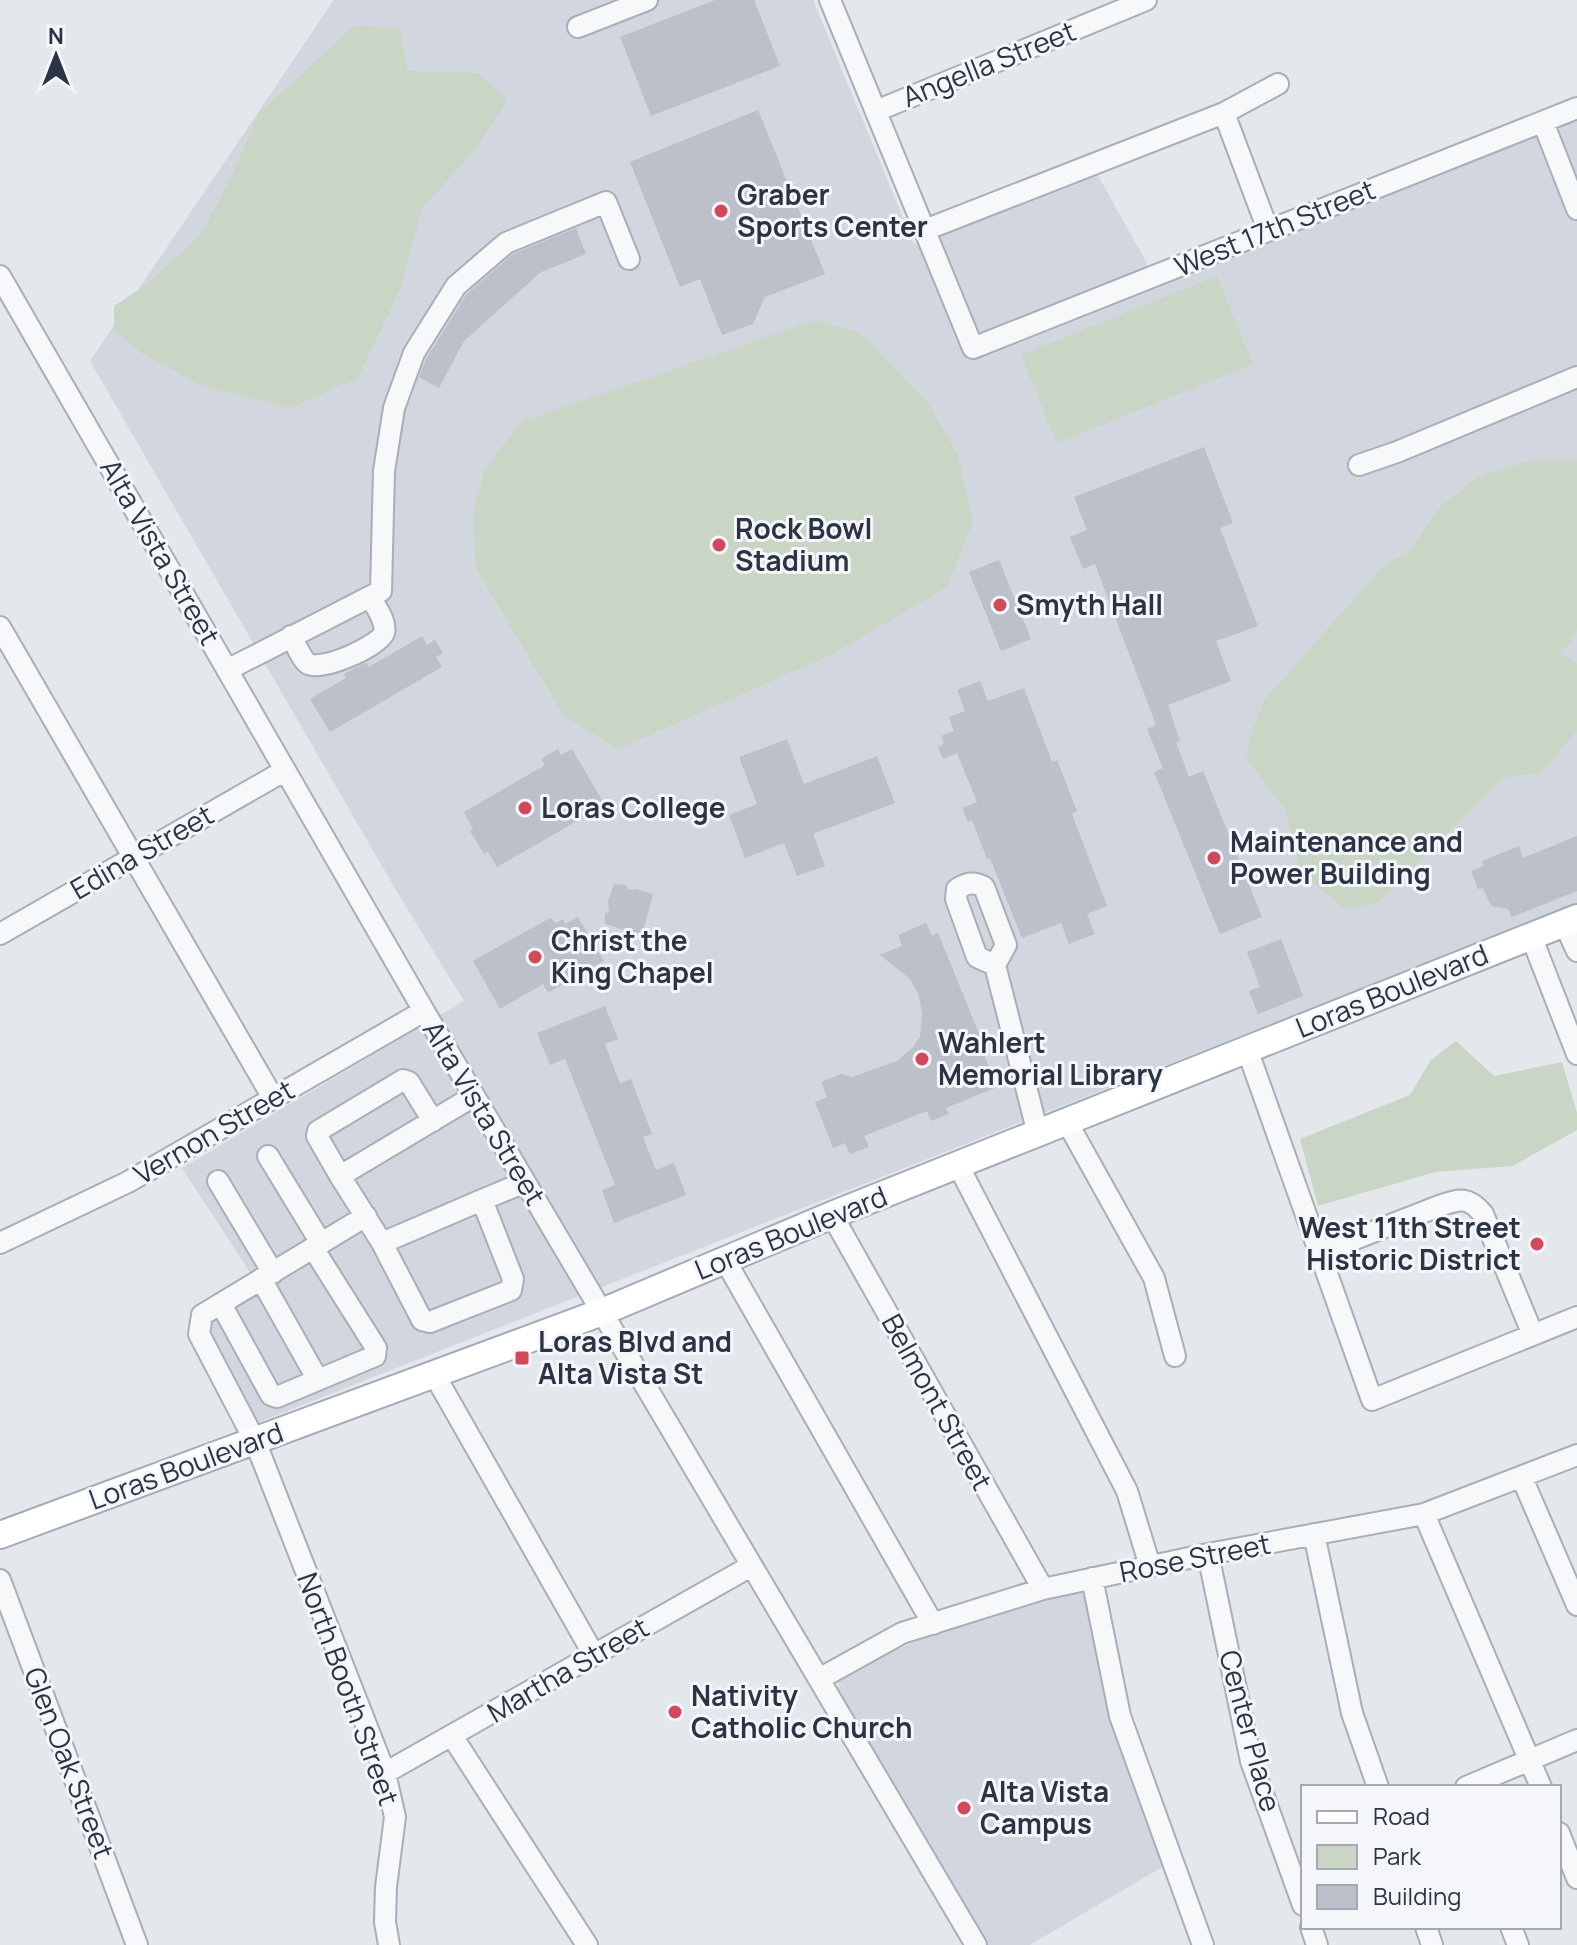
<svg xmlns="http://www.w3.org/2000/svg" width="1577" height="1945" font-family="Manrope,sans-serif">
	<rect width="100%" height="100%" fill="#e4e7ec"/>
	<path fill="#d2d6de" d="M334,0H813L914,244L1096,172L1149,267L1268,230L1577,108V903L239,1430L188,1319L251,1274L182,1168L464,1001L397,892L90,361Z
		M1088,1589L1164,1866L1030,1945H983L838,1694L839,1677L884,1655L931,1635Z"/>
	<path fill="#c9d6c5" d="M354,26L399,27L408,71L479,73L507,100L477,147L422,209L400,289L358,378L290,408L202,386L141,353L114,330V306L151,281L202,233L233,173L258,114Z
		M1217,276L1253,364L1057,443L1021,355Z
		M816,320L860,333L927,401L958,456L973,522L947,587L833,654L618,749L564,716L476,569L473,514L485,469L521,422Z
		M1528,461H1577V629L1567,648L1557,650L1577,664V731L1541,772L1503,778L1378,903L1344,909L1300,870L1285,810L1247,759L1250,735L1265,699L1386,563L1408,553L1441,506L1478,477Z
		M1456,1041L1494,1076L1562,1062L1577,1113V1130L1513,1166L1435,1172L1318,1206L1300,1139L1410,1095L1431,1060Z"/>
	<path fill="#bbc0ca" d="M715,0H754L780,66L651,116L620,37Z
		M758,110L825,274L765,297L753,324L722,335L700,279L680,287L630,162Z
		M576,228L586,254L541,272L464,341L439,388L419,377L426,359L466,295L513,254Z
		M1204,447L1233,523L1220,528L1258,626L1216,641L1231,681L1168,705L1180,741L1176,742L1189,777L1203,771L1262,917L1220,934L1154,772L1163,768L1147,729L1156,725L1095,564L1083,569L1070,537L1087,530L1074,497Z
		M999,560L1031,639L1001,651L969,572Z
		M422,636L427,645L435,640L443,653L436,657L442,667L330,732L310,699L346,678L344,674L355,668L366,663L369,667Z
		M980,681L988,701L1024,688L1052,762L1057,760L1077,811L1072,814L1107,906L1087,914L1095,934L1069,944L1061,923L1022,938L990,858L987,859L972,820L968,822L962,808L977,802L957,753L943,759L938,747L944,744L941,736L954,731L949,717L965,711L957,690Z
		M787,739L804,784L877,756L895,803L813,834L825,866L797,876L784,843L745,858L729,815L757,804L739,757Z
		M558,749L561,755L572,749L605,805L497,867L488,852L484,854L470,831L473,829L464,812L545,765L541,759Z
		M1577,836V891L1512,917L1508,909L1491,906L1483,888L1478,889L1471,871L1484,866L1482,861L1519,846L1523,858Z
		M614,884L626,885L628,890L636,889L653,894L642,935L605,924V913L609,912L608,901Z
		M578,917L604,961L548,993L543,984L500,1009L473,961L550,918L556,923L563,919L565,924Z
		M926,923L932,936L938,933L980,1036L977,1037L997,1087L946,1108L949,1114L931,1121L927,1111L864,1136L869,1147L850,1154L845,1143L833,1148L815,1102L827,1097L821,1082L841,1074L852,1077L897,1061L913,1047L920,1037L922,1013L918,993L909,978L880,955L902,946L898,935Z
		M1281,939L1303,996L1258,1014L1249,991L1260,987L1247,952Z
		M605,1006L618,1039L605,1044L620,1083L631,1079L652,1134L643,1137L656,1170L674,1163L686,1195L614,1223L602,1190L615,1185L565,1059L550,1065L537,1033Z"/>
	<g fill="none" stroke-linecap="round" stroke-linejoin="round">
		<g stroke="#a9aeb7" stroke-width="24">
			<path id="minor" d="M830,0L973,348L1577,108
				M578,27L647,0
				M876,111L1146,0
				M1543,122L1577,209
				M925,230L1224,113
				M1268,230L1224,113L1278,84
				M0,276L424,1011L976,1945
				M1359,465L1397,452L1577,377
				M0,627L273,1098
				M291,636C296,644 300,657 307,663C320,673 379,646 384,633C387,621 376,608 371,598
				M227,670L381,591L384,471L394,408L414,353L456,286L506,243L606,202L629,259
				M1564,923L1577,951
				M0,934L284,771
				M1531,936L1577,1054
				M995,965L1006,945L984,887C973,881 967,883 957,889L956,899L977,957L995,965L1038,1134
				M1247,1049L1372,1400L1577,1317
				M433,1121L409,1082L403,1080L318,1131L317,1136L340,1176L474,1096
				M1067,1122L1154,1278L1175,1356
				M268,1156L321,1243
				M958,1165L1127,1491L1150,1566
				M340,1176L382,1243L422,1320L430,1322L511,1290L513,1279L482,1200L382,1243
				M218,1181L273,1273
				M482,1200L525,1182
				M832,1215L1043,1589
				M366,1216L202,1315L199,1334L255,1441L385,1773L395,1817L386,1887L385,1922L389,1945
				M0,1243L128,1182L424,1011
				M1319,1253L1439,1206C1460,1199 1468,1196 1483,1214L1533,1335
				M725,1260L933,1624
				M261,1279L318,1380
				M221,1304L271,1395L277,1397L375,1356L376,1348L313,1248
				M434,1374L594,1655
				M1522,1478L1577,1605
				M1424,1514L1541,1787
				M1314,1534L1352,1713L1378,1787
				M1208,1554L1251,1761L1303,1905
				M1092,1578L1120,1716L1203,1945
				M0,1580L137,1945
				M819,1679L902,1633L1043,1589L1208,1554L1424,1514L1577,1455
				M452,1736L587,1945
				M385,1773L751,1566
				M1466,1787L1577,1740
				M1559,1833L1577,1878
				M1311,1927L1317,1945
				M1426,1927L1432,1945
				M1511,1927L1518,1945"/>
		</g>
		<g stroke="#a3abb8" stroke-width="30">
			<path id="major" d="M0,1535L602,1312L832,1215L1577,918"/>
		</g>
		<use href="#minor" stroke="#f7f8fa" stroke-width="20"/>
		<use href="#major" stroke="#fff" stroke-width="26"/>
	</g>
	<g fill="#d1495b" stroke="#f4f6f9" stroke-width="3">
		<circle cx="721" cy="211" r="8"/>
		<circle cx="719" cy="545" r="8"/>
		<circle cx="1000" cy="605" r="8"/>
		<circle cx="525" cy="808" r="8"/>
		<circle cx="1214" cy="858" r="8"/>
		<circle cx="535" cy="957" r="8"/>
		<circle cx="922" cy="1059" r="8"/>
		<circle cx="1537" cy="1244" r="8"/>
		<rect x="514" y="1350" width="16" height="16" rx="4"/>
		<circle cx="675" cy="1712" r="8"/>
		<circle cx="964" cy="1808" r="8"/>
	</g>
	<g text-anchor="middle" stroke-width="6" stroke-linejoin="round" paint-order="stroke">
		<g font-size="28" fill="#2b3445" stroke="#f4f6f9">
			<text transform="translate(989 64) rotate(-22)" y="10">Angella Street</text>
			<text transform="translate(1275 228) rotate(-22)" y="10">West 17th Street</text>
			<text transform="translate(160 552) rotate(60)" y="10">Alta Vista Street</text>
			<text transform="translate(142 852) rotate(-30)" y="10">Edina Street</text>
			<text transform="translate(1392 991) rotate(-22)" y="10">Loras Boulevard</text>
			<text transform="translate(484 1113) rotate(59)" y="10">Alta Vista Street</text>
			<text transform="translate(214 1132) rotate(-30)" y="10">Vernon Street</text>
			<text transform="translate(791 1233) rotate(-22)" y="10">Loras Boulevard</text>
			<text transform="translate(937 1402) rotate(61)" y="10">Belmont Street</text>
			<text transform="translate(186 1466) rotate(-20)" y="10">Loras Boulevard</text>
			<text transform="translate(1195 1558) rotate(-11)" y="10">Rose Street</text>
			<text transform="translate(568 1670) rotate(-30)" y="10">Martha Street</text>
			<text transform="translate(348 1689) rotate(70)" y="10">North Booth Street</text>
			<text transform="translate(1250 1731) rotate(75)" y="10">Center Place</text>
			<text transform="translate(69 1763) rotate(69)" y="10">Glen Oak Street</text>
		</g>
		<g font-size="28" font-weight="bold" fill="#2b3445" stroke="#f4f6f9" text-anchor="start">
			<text x="737" y="205">Graber<tspan x="737" dy="32">Sports Center</tspan></text>
			<text x="735" y="539">Rock Bowl<tspan x="735" dy="32">Stadium</tspan></text>
			<text x="1016" y="615">Smyth Hall</text>
			<text x="541" y="818">Loras College</text>
			<text x="1230" y="852">Maintenance and<tspan x="1230" dy="32">Power Building</tspan></text>
			<text x="551" y="951">Christ the<tspan x="551" dy="32">King Chapel</tspan></text>
			<text x="938" y="1053">Wahlert<tspan x="938" dy="32">Memorial Library</tspan></text>
			<text x="1521" y="1238" text-anchor="end">West 11th Street<tspan x="1521" dy="32">Historic District</tspan></text>
			<text x="538" y="1352">Loras Blvd and<tspan x="538" dy="32">Alta Vista St</tspan></text>
			<text x="691" y="1706">Nativity<tspan x="691" dy="32">Catholic Church</tspan></text>
			<text x="980" y="1802">Alta Vista<tspan x="980" dy="32">Campus</tspan></text>
		</g>
	</g>
	<rect x="1301" y="1785" width="260" height="144" fill="#f4f6f9" stroke="#a4a8b1" stroke-width="2"/>
	<rect x="1317" y="1811" width="40" height="12" fill="#ffffff" stroke="#a4a8b1" stroke-width="2"/>
	<text x="1373" y="1825" font-size="24" fill="#2b3445">Road</text>
	<rect x="1317" y="1845" width="40" height="24" fill="#c9d6c5" stroke="#a4a8b1" stroke-width="2"/>
	<text x="1373" y="1865" font-size="24" fill="#2b3445">Park</text>
	<rect x="1317" y="1885" width="40" height="24" fill="#bbc0ca" stroke="#a4a8b1" stroke-width="2"/>
	<text x="1373" y="1905" font-size="24" fill="#2b3445">Building</text>
	<g transform="translate(56 56)" stroke="#f4f6f9" stroke-width="6" paint-order="stroke">
	<path d="M0-6L14 30L0 20L-14 30Z" fill="#2b3445"/>
	<text y="-12" font-size="22" font-weight="bold" text-anchor="middle" fill="#2b3445">N</text>
	</g>
</svg>
